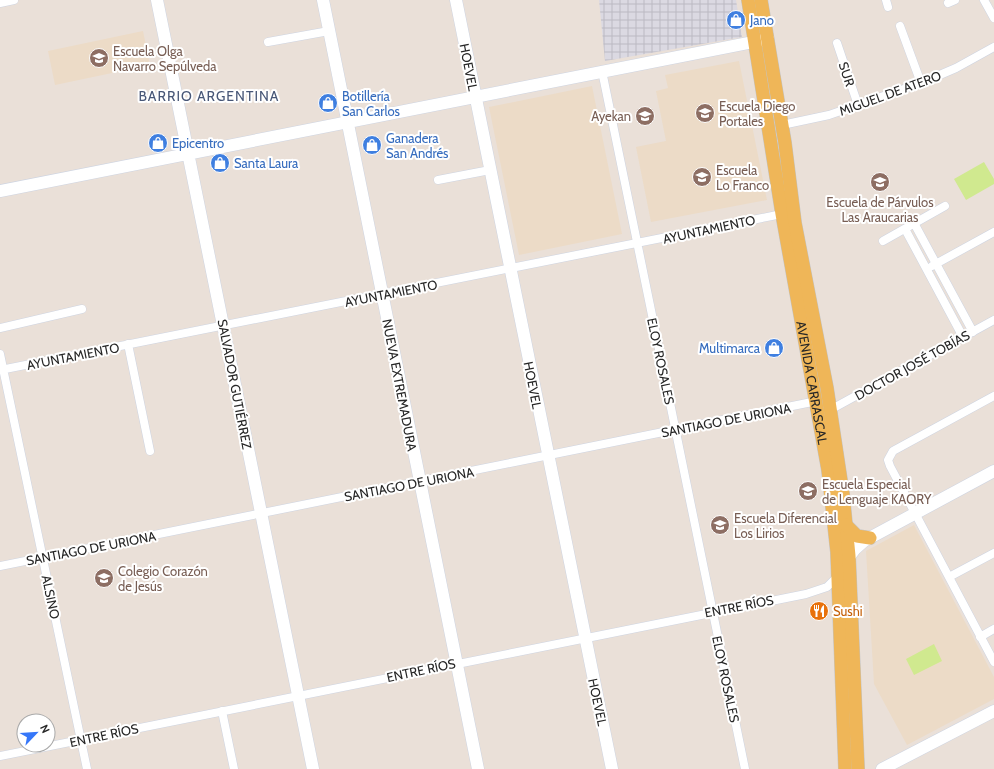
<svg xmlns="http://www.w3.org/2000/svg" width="994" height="769" font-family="Cabin,sans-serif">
	<defs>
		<pattern id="industrial-grid" width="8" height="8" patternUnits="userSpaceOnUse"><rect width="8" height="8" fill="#dbd9e2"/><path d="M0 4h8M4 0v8" fill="none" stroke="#bcbac2"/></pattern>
	</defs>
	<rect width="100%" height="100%" fill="#eae0d8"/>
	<path fill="url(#industrial-grid)" d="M599,0H736L742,37L605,61Z"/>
	<path fill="#ecdbc7" d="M143,31L150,65L55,85L48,51Z
		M739,61L767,200L651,222L636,147L666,141L656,91L668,88L665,75Z
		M592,86L622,234L519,255L489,107Z
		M914,525L994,677V699L907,745L874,684L866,551Z"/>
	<path fill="#d0e98f" d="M984,162L994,179V184L966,200L954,179Z
		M934,644L942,661L914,675L906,659Z"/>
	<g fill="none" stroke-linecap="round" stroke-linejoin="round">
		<g stroke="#ced4e1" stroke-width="9">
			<path id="street" d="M886,0L888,7
				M984,0L994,18
				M0,3L14,0
				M948,3L955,0
				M900,26L921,83
				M268,42L329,31
				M837,43L858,105
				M602,71L745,769
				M782,125L829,115L921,83L956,68L994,47
				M438,180L490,170
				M914,223L973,332
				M905,229L963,337
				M883,241L945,206
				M932,266L994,232
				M0,328L82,309
				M128,344L150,451
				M0,354L87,769
				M0,370L782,214
				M994,396L893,451L888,460L890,466L994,662
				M830,410L994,320
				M0,566L817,401
				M949,577L994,553
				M980,637L994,629
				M222,711L234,769
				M0,756L806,594L827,587L838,576"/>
		</g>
		<g stroke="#ced4e1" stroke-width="13">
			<path id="secondary" d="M157,0L313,769
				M323,0L478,769
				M456,0L612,769
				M0,191L768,39
				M846,561L855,549L864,541L994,471
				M882,769L994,711"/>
		</g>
		<g stroke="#c3c3c3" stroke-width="14">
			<g id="primary">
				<path id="s1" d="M748,0L782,214L828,470L837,552L845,769"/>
				<path d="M761,0L785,143L795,223L827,388L843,494L849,556L858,769"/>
				<path d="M846,525L857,536L870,538"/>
			</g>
		</g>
		<use href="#street" stroke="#fff" stroke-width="8"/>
		<use href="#secondary" stroke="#fff" stroke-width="12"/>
		<use href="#primary" stroke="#efb658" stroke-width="13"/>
	</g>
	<defs>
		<g id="shop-disc" transform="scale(1)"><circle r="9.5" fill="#3f7fe0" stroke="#fff"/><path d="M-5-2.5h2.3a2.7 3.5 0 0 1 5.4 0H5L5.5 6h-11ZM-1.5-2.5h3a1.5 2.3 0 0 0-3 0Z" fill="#fff"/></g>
		<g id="school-disc" transform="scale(1)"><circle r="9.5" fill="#8d6e63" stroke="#fff"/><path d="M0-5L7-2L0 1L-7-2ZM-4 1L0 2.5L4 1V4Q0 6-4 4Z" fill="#fff"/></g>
		<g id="restaurant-disc" transform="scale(1)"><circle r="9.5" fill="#e8710a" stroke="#fff"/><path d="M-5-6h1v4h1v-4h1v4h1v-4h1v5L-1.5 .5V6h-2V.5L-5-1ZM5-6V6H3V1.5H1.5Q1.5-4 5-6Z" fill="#fff"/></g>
	</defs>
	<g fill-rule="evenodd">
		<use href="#shop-disc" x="736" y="20"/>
		<use href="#school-disc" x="99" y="58"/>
		<use href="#shop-disc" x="328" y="103"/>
		<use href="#school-disc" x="705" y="113"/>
		<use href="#school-disc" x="645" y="116"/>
		<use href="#shop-disc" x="158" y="143"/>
		<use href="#shop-disc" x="372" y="145"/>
		<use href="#shop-disc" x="220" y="163"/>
		<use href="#school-disc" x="702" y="177"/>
		<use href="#school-disc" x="880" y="182"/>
		<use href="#shop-disc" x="774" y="348"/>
		<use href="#school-disc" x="808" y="491"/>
		<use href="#school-disc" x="720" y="525"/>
		<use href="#school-disc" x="104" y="578"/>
		<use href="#restaurant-disc" x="819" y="611"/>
	</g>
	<g text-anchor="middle" stroke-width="4" stroke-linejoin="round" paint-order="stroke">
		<g font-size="13" fill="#366cbe" stroke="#fff" text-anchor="start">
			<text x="750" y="25">Jano</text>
			<text x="342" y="101">Botillería<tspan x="342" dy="15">San Carlos</tspan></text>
			<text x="386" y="143">Ganadera<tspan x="386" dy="15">San Andrés</tspan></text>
			<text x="172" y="148">Epicentro</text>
			<text x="234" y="168">Santa Laura</text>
			<text x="760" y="353" text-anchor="end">Multimarca</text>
		</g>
		<g font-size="13" fill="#785e54" stroke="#fff" text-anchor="start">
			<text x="113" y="56">Escuela Olga<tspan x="113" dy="15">Navarro Sepúlveda</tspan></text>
			<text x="719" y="111">Escuela Diego<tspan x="719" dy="15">Portales</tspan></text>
			<text x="631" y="121" text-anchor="end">Ayekan</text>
			<text x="716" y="175">Escuela<tspan x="716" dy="15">Lo Franco</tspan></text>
			<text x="880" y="207" text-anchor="middle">Escuela de Párvulos<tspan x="880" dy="15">Las Araucarias</tspan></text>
			<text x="822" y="489">Escuela Especial<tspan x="822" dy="15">de Lenguaje KAORY</tspan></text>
			<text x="734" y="523">Escuela Diferencial<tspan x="734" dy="15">Los Lirios</tspan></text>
			<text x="118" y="576">Colegio Corazón<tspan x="118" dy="15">de Jesús</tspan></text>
		</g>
		<g font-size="13" fill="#272727" stroke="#fff">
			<text transform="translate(469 67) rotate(79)" y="5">HOEVEL</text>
			<text transform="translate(847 74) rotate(72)" y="5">SUR</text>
			<text transform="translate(890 93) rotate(-20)" y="5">MIGUEL DE ATERO</text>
			<text transform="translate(709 229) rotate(-12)" y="5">AYUNTAMIENTO</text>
			<text transform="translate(391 293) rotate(-11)" y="5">AYUNTAMIENTO</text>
			<text transform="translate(73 356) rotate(-11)" y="5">AYUNTAMIENTO</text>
			<text transform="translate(661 361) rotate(78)" y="5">ELOY ROSALES</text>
			<text transform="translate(912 365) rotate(-29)" y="5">DOCTOR JOSÉ TOBÍAS</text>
			<text dy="5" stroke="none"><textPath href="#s1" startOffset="388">AVENIDA CARRASCAL</textPath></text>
			<text transform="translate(235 384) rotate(79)" y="5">SALVADOR GUTIÉRREZ</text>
			<text transform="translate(400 385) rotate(79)" y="5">NUEVA EXTREMADURA</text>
			<text transform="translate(533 385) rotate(79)" y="5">HOEVEL</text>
			<text transform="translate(726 420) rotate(-11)" y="5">SANTIAGO DE URIONA</text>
			<text transform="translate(409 484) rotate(-11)" y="5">SANTIAGO DE URIONA</text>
			<text transform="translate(91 548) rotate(-11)" y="5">SANTIAGO DE URIONA</text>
			<text transform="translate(51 597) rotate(78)" y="5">ALSINO</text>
			<text transform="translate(739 606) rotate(-11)" y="5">ENTRE RÍOS</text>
			<text transform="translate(421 670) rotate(-12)" y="5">ENTRE RÍOS</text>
			<text transform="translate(726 679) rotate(78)" y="5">ELOY ROSALES</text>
			<text transform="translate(598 702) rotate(78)" y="5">HOEVEL</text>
			<text transform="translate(104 735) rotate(-12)" y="5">ENTRE RÍOS</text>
		</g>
		<g font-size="13" fill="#c56008" stroke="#fff" text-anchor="start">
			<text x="833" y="616">Sushi</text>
		</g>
		<g font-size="14" letter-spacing="1" fill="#485777" stroke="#fff">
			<text x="209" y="101">BARRIO ARGENTINA</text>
		</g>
	</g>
	<g transform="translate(36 733) rotate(65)"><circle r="19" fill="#ffffff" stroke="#a9a9a9"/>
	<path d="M0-3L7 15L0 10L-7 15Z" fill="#3677f9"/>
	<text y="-6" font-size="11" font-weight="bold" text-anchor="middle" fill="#272727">N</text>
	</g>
</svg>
